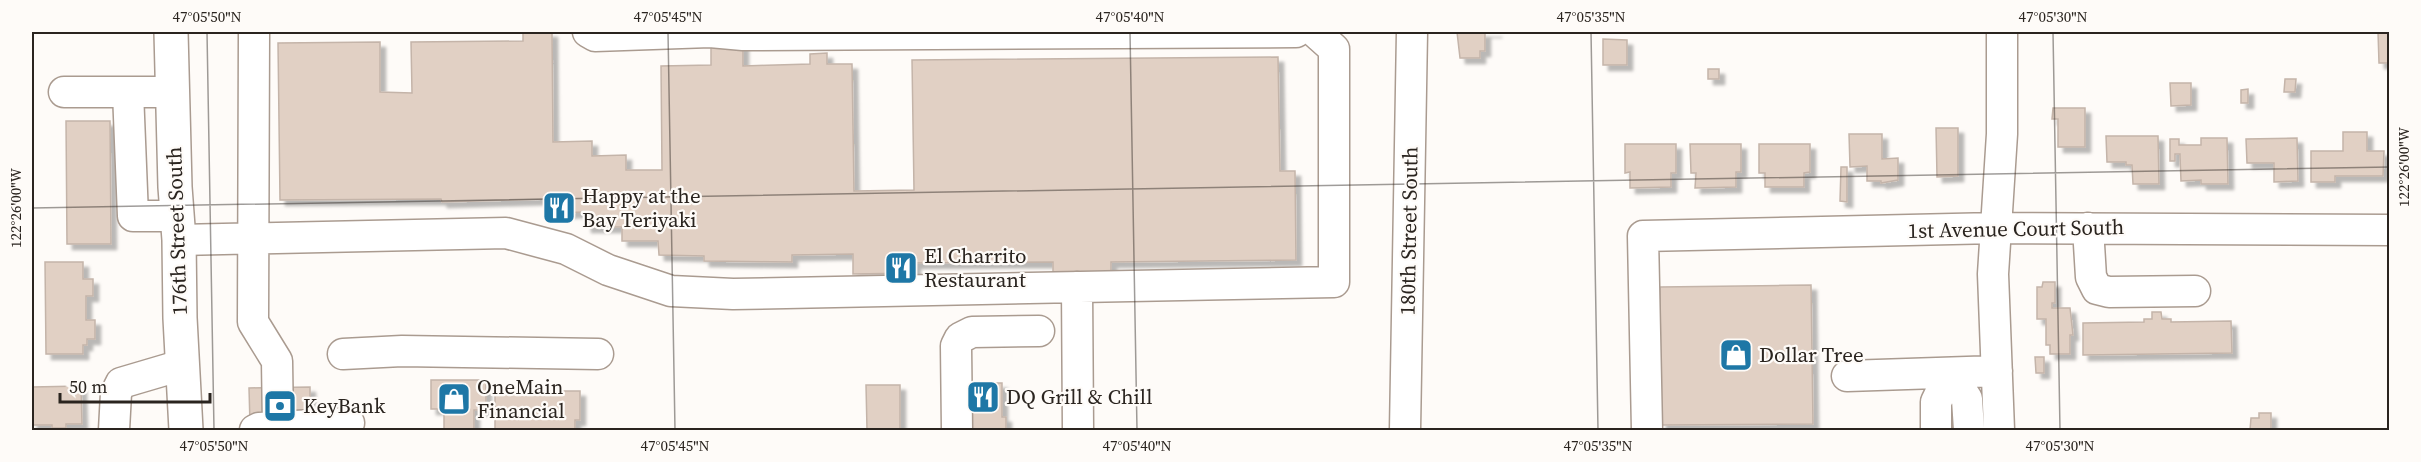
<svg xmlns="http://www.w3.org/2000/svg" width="2421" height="462" font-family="'Source Serif 4',serif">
	<defs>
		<filter id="shadow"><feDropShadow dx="5.5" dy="5.5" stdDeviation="1.5" flood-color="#0004"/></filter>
	</defs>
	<rect width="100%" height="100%" fill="#fefbf8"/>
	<path fill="#e1d0c4" stroke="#c4b4a9" stroke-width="1.5" filter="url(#shadow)" d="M523,32H552L553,142L592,141V156L626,155V170H662L661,66L711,65V45L743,44V66L810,64V54L827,53V64H852L854,191L914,190L912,60L1278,57L1280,171H1295L1296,260L1111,262V273H1053V262L915,263V273L853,274V254L792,255V262L704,261V256L659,255L658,241H622V227H586V212L549,213V199L442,202L441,199L280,200L278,43L380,42V92L412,93L411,42L523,41Z
		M1457,32H1497H1485V51H1480V58H1460Z
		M2378,32H2390V63H2379Z
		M1603,39L1627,40V65H1603Z
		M1708,69H1719V79H1708Z
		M2285,79H2296L2295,92H2284Z
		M2170,83H2191V105L2171,106Z
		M2248,89V103H2241V90Z
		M2053,108H2085V147H2058V119H2052Z
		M66,121H110L111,244H67Z
		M1936,128H1958V176L1937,177Z
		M2343,132H2367V151H2384L2383,176H2335V182H2311V151H2343Z
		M1849,134H1882V159L1898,158V180L1881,183V181H1867V166L1850,167Z
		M2106,136H2158L2159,184H2133L2132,165H2126V162H2107Z
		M2201,138H2227L2228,184H2201V180L2181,181L2180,156V154H2175V161H2170V139H2179V145H2201Z
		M2297,138L2298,181L2274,182V163H2247L2246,139Z
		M1625,144H1676V173H1671V187L1630,188V172L1625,173Z
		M1690,144H1741V172H1736V187L1695,188L1696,173H1691Z
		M1759,144H1810V172L1804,173V187H1765V173H1759Z
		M1841,167H1847V202L1840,201Z
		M45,262H83V279H93V296H86V320H95V339H87V345H83V354H46Z
		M2043,282H2055V303H2052V308H2070L2073,335H2070V354H2050V345H2046V319H2037V287H2042Z
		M1811,285L1813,424L1661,425L1660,287Z
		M2152,312H2161L2162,319H2171V322L2231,321L2232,353L2083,355V323L2144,322V319H2152Z
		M2035,357H2044V373H2036Z
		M431,380H486V410H474V430H495V388H525V391H580V420H575V430H444V409H431Z
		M964,383H1002V417H1006V430H965Z
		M866,385H900V430H867Z
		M81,386L82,424H66V428H52V425H32V387Z
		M310,387V430L250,424L249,388Z
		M2259,413H2271V430H2250L2251,418H2259Z"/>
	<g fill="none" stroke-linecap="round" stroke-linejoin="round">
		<g stroke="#aa9b90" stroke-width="33">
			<path id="minor" d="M254,32L253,322L277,361L278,427
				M588,32L595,36L710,32
				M710,32L743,35L1296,32
				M64,92H172
				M128,92L133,216H177
				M2088,228L2091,277L2097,289L2109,292L2195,291
				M179,240L506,233L566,249L608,270L671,291L733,294L1334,282V49L1315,32
				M1077,287L1078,430
				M343,354L402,351L598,354
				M1950,373L1967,399L1969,430
				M1847,376L1997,371
				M114,430L116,393L121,383L182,365
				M255,430L259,428L349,423
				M957,430L956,346L960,338L972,332L1039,331
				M1405,430L1412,32
				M1647,430L1643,236L1996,228L2390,230
				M1936,430V402L1950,373
				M1999,430L1993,274L2002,134V32"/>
		</g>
		<g stroke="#aa9b90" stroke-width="36">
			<path id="major" d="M171,32L175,187L179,240L180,318L186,430"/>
		</g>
		<use href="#minor" stroke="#fff" stroke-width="30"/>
		<use href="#major" stroke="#fff" stroke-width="33"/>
	</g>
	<path fill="none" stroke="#2a241f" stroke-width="1.5" stroke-opacity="0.45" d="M207,32L214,430M668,32L675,430M1130,32L1137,430M1591,32L1598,430M2053,32L2060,430M32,208L2390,167"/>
	<defs>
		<g id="restaurant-square" transform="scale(1.725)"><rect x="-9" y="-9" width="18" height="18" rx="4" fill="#1e77a6" stroke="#fefbf8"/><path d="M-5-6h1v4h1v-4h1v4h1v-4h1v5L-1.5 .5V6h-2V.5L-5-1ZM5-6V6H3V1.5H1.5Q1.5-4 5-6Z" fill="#fff"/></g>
		<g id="shop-square" transform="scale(1.725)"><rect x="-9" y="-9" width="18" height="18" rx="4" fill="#1e77a6" stroke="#fefbf8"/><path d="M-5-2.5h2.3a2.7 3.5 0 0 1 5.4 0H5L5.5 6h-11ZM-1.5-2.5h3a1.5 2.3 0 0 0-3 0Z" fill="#fff"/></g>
		<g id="bank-square" transform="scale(1.725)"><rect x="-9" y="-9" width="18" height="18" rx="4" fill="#1e77a6" stroke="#fefbf8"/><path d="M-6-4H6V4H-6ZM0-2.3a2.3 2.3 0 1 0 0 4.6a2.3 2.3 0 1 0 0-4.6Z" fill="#fff"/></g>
	</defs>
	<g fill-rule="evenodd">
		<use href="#restaurant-square" x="559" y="208"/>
		<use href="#restaurant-square" x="901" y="268"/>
		<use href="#shop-square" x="1736" y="355"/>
		<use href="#restaurant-square" x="983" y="397"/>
		<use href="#shop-square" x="454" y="399"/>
		<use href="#bank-square" x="280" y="406"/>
	</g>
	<g text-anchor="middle" stroke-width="4.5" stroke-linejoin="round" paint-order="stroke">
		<g font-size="21" fill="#2a241f" stroke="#fefbf8" text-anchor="start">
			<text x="582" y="203">Happy at the<tspan x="582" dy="24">Bay Teriyaki</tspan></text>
			<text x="924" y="263">El Charrito<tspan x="924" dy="24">Restaurant</tspan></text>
			<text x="1759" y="362">Dollar Tree</text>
			<text x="477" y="394">OneMain<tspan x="477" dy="24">Financial</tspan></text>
			<text x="1006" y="404">DQ Grill &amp; Chill</text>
			<text x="303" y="413">KeyBank</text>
		</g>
		<g font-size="21" fill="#2a241f" stroke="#fefbf8">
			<text transform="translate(2016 229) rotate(-1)" y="7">1st Avenue Court South</text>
			<text transform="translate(177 231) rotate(-92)" y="7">176th Street South</text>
			<text transform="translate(1409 231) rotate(-89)" y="7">180th Street South</text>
		</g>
	</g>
	<rect width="2421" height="462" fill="none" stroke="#fefbf8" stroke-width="66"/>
	<path d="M60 393v9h150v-9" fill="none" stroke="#2a241f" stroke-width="3"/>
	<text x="69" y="393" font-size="18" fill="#2a241f" stroke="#fefbf8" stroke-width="4.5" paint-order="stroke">50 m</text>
	<rect x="33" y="33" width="2355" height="396" fill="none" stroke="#2a241f" stroke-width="2"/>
	<g font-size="15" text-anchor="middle" fill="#2a241f">
		<text x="207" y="22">47°05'50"N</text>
		<text x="668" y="22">47°05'45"N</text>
		<text x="1130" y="22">47°05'40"N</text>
		<text x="1591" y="22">47°05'35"N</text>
		<text x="2053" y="22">47°05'30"N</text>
		<text transform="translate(2404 167) rotate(-90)" y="5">122°26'00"W</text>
		<text transform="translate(16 208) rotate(-90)" y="5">122°26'00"W</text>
		<text x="214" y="451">47°05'50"N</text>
		<text x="675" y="451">47°05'45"N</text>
		<text x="1137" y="451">47°05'40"N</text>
		<text x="1598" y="451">47°05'35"N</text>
		<text x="2060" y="451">47°05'30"N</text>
	</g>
</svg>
